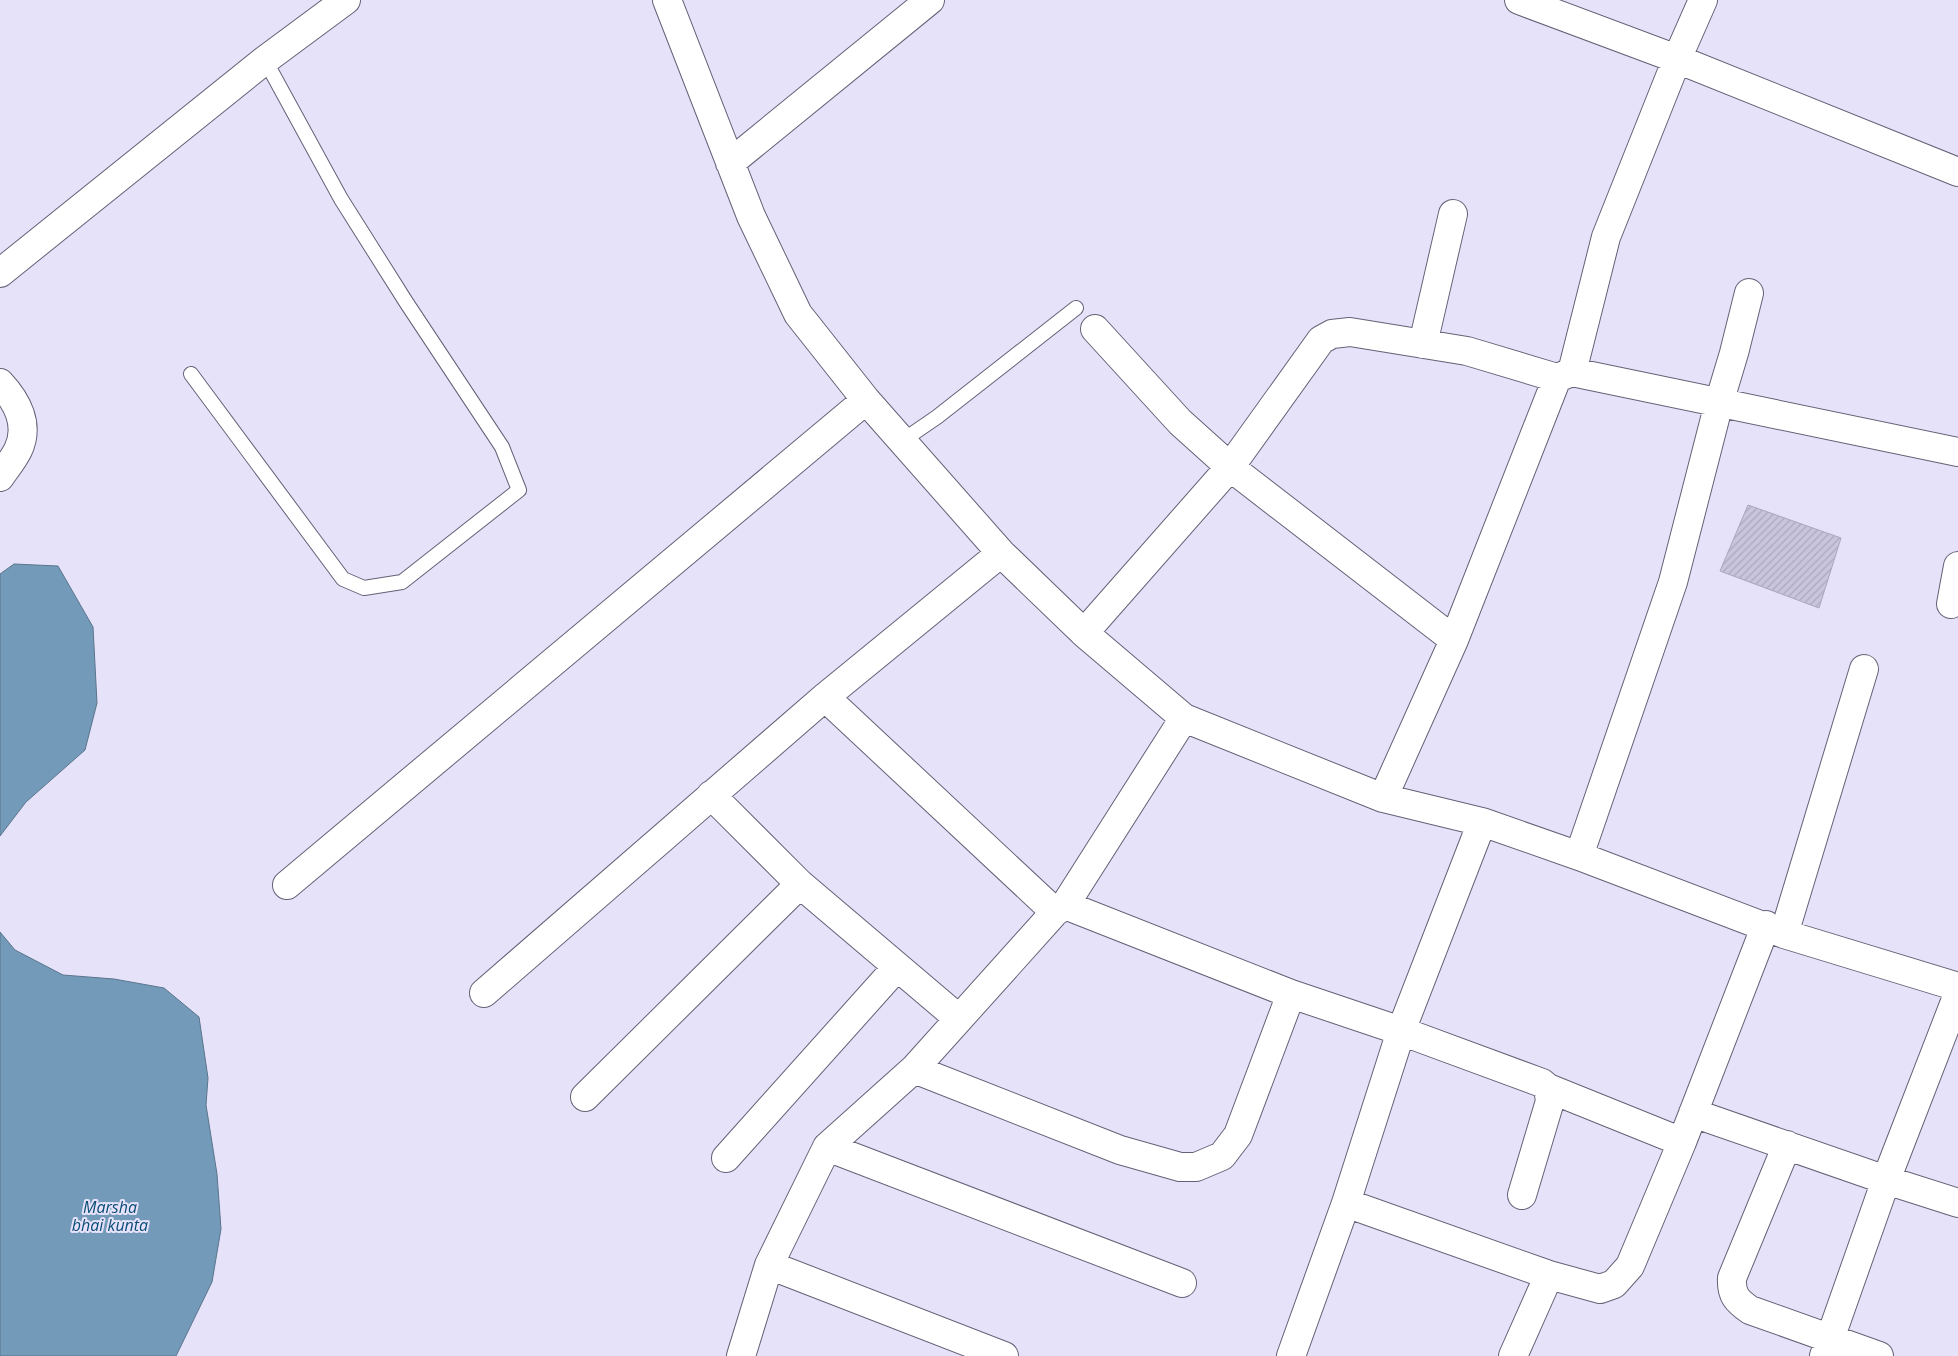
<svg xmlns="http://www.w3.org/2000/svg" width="1958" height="1356" font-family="'Open Sans',sans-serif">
	<defs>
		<pattern id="building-hatch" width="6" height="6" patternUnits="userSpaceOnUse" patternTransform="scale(1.25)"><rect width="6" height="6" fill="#c9c5dc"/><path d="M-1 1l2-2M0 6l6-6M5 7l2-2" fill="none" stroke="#aca9bd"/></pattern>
	</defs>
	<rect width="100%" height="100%" fill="#e6e2fa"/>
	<path fill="#749ab9" stroke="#5b758d" d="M14,564L58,566L93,627L97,703L85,750L26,802L0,836V574Z
		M0,932L15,950L63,975L114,979L164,988L199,1017L208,1078L206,1105L217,1174L221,1229L212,1282L176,1356H0Z"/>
	<path fill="url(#building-hatch)" stroke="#aaa6bc" d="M1748,505L1841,538L1819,608L1720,571Z"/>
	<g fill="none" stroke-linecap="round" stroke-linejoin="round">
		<g stroke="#656176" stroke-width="16">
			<path id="service" d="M191,374L343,579L364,588L402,582L519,490L502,447L406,302L341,199L265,60
				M902,441L937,417L1076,308"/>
		</g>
		<g stroke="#656176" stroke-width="30">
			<path id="minor" d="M667,0L751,216L798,314L866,400L1001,553L1084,633L1184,718L1383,798L1482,822L1579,856L1784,934L1958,987
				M1519,0L1677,59L1958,172
				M730,163L930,0
				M0,273L265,60L346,0
				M1095,329L1180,422L1230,467L1454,640L1383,798
				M1423,344L1453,214
				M1572,372L1606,237L1677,59L1703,0
				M0,383C17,401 30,425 18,450C13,460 6,468 0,477
				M1951,604L1958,566
				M1084,633L1230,467L1321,340L1332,334L1350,332L1467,351L1557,378L1572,372L1958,452
				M1454,640L1557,378
				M825,697L1055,912
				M711,795L800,884L959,1019
				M1579,856L1673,582L1719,403L1734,353L1749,293
				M287,885L866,400
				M1065,905L1291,994L1401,1031L1542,1083L1548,1088L1550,1101L1522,1195
				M1784,934L1864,669
				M484,993L825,697L1001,553
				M914,1069L1120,1150L1180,1167H1196L1222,1156L1238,1135L1291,994
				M1548,1088L1682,1142
				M585,1097L800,884
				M1693,1113L1886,1180L1958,1203
				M1787,1145L1732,1278C1731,1295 1737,1301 1750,1310L1879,1356
				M827,1147L1182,1283
				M726,1158L897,967
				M1346,1203L1549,1275L1600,1289L1614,1284L1630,1266L1682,1142L1766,925
				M769,1265L1004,1356
				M741,1356L769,1265L827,1147L914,1069L1055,912L1065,905L1184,718
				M1291,1356L1346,1203L1401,1031L1482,822
				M1513,1356L1549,1275
				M1824,1356L1886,1180L1958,994"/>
		</g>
		<use href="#service" stroke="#fff" stroke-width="14"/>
		<use href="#minor" stroke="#fff" stroke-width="28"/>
	</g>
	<g text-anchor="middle" stroke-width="4" stroke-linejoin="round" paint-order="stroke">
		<g font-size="16" font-style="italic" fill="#094c75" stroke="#e6e2fa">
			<text x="110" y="1213">Marsha<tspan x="110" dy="18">bhai kunta</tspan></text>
		</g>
	</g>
</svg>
